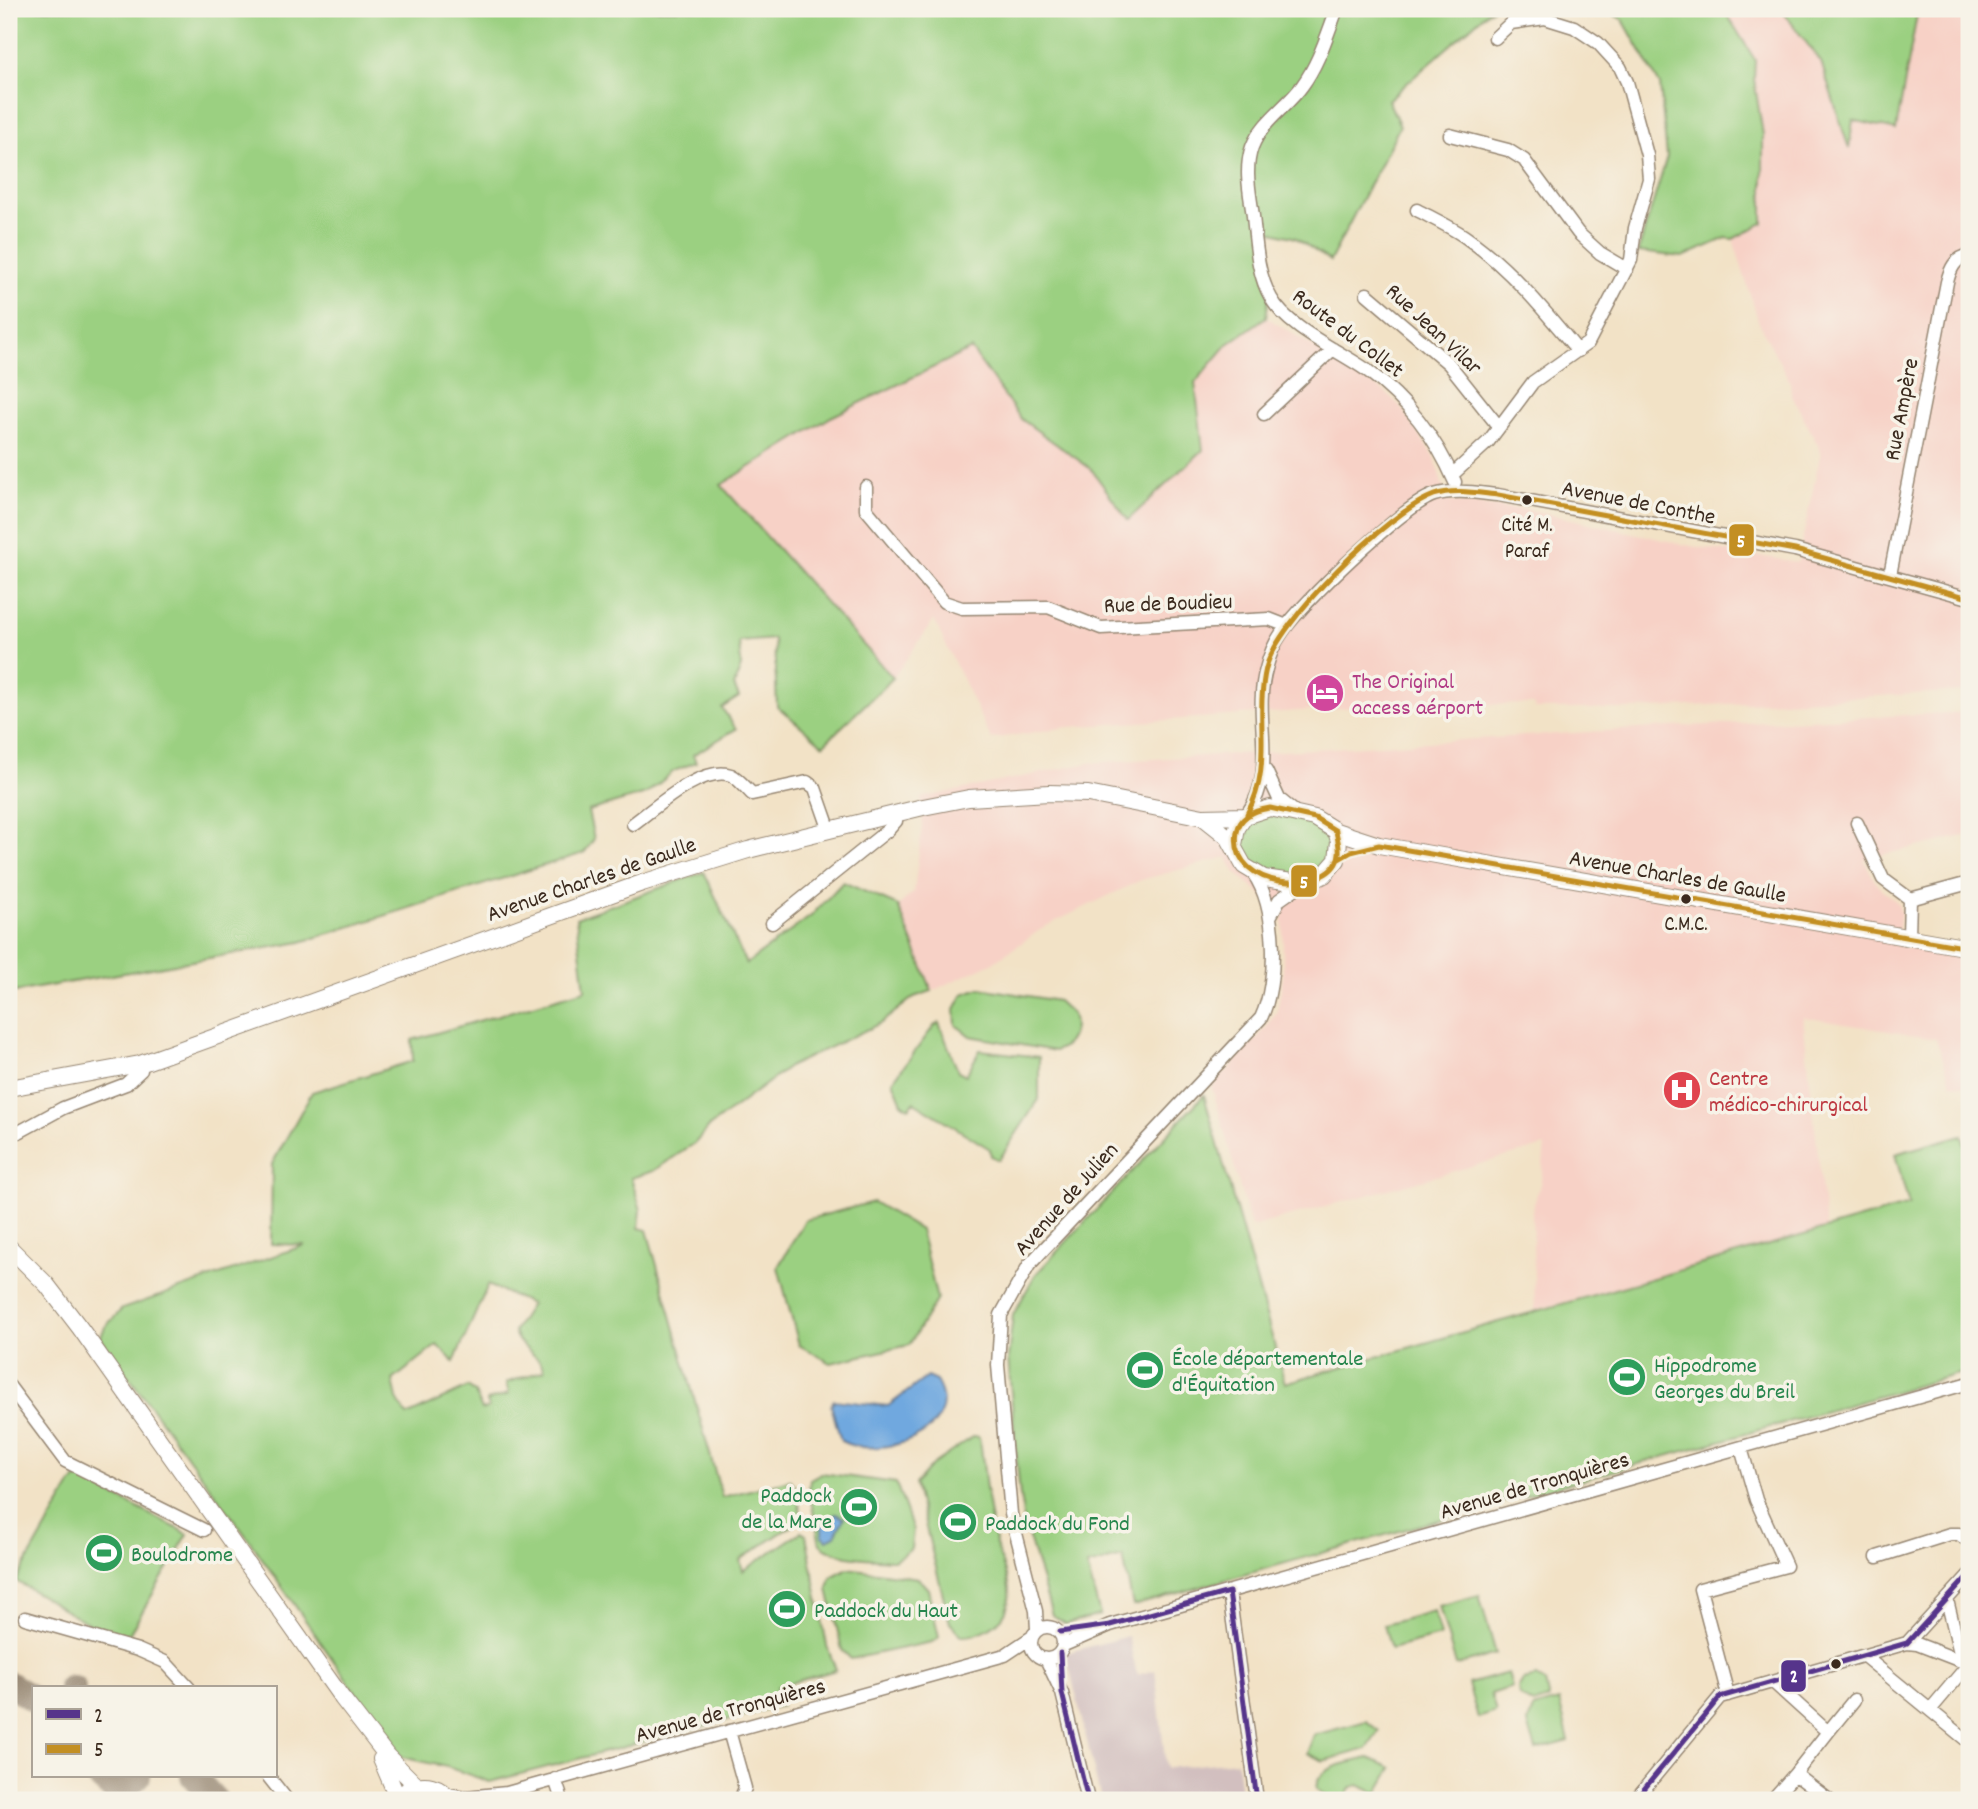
<svg xmlns="http://www.w3.org/2000/svg" width="1978" height="1809" font-family="Dekko,sans-serif">
	<rect width="100%" height="100%" fill="#f7f3e8"/>
	<filter id="ink" filterUnits="userSpaceOnUse"><feTurbulence type="fractalNoise" baseFrequency=".0143" numOctaves="2"/><feDisplacementMap in="SourceGraphic" scale="14" xChannelSelector="R" yChannelSelector="G"/><feConvolveMatrix kernelMatrix="1 2 1 2 8 2 1 2 1" color-interpolation-filters="sRGB"/></filter>
	<filter id="wash" filterUnits="userSpaceOnUse"><feTurbulence type="fractalNoise" baseFrequency=".00686" numOctaves="4" result="noise"/><feDisplacementMap in="SourceGraphic" scale="28" xChannelSelector="R" yChannelSelector="G"/><feGaussianBlur stdDeviation="1.57" result="paint"/><feColorMatrix in="noise" values="0 0 0 0 0 0 0 0 0 0 0 0 0 0 0 0 0 1.4 0 .05"/><feComposite in="paint" operator="in"/></filter>
	<g filter="url(#wash)">
		<rect width="100%" height="100%" fill="#f2e2c6"/>
		<path fill="#f7d1c6" d="M1745,9H1781L1821,62L1849,147L1853,119L1896,129L1918,9H1969V691L1634,709H1535L1534,704L1370,706L1068,727L991,739L934,620L893,678L721,485L831,417L971,349L1021,419L1091,469L1128,520L1203,450L1195,383L1228,344L1266,317L1384,391L1400,406L1435,459L1447,501L1535,511L1690,546L1798,562L1821,451L1791,394L1790,382L1759,323L1733,239L1763,223V135L1754,79L1755,60L1728,16Z
			M1969,712V835L1864,859L1876,884L1897,902L1901,913L1896,945L1969,958V1088L1951,1083L1936,1039L1803,1017L1826,1228L1535,1310L1532,1211L1541,1181L1545,1146L1251,1227L1212,1087L1266,1028L1277,1011L1283,977V912L1236,873L1227,857L1141,880L1044,927L994,962L932,991L898,906L914,892L923,818L921,798L1089,763L1687,726Z"/>
		<path fill="#d2bfbf" d="M1128,1636L1137,1675L1155,1670L1166,1768L1237,1761L1242,1800H1101L1066,1653Z"/>
		<path fill="#9bd081" stroke="#6b7d50" stroke-width="2" fill-rule="evenodd" d="M9,9H1491L1388,100L1400,126L1330,261L1296,238L1266,230L1272,278L1266,317L1228,344L1195,383L1203,450L1128,520L1091,469L1021,419L971,349L831,417L721,485L893,678L823,745L777,706L774,639L739,642L741,666L734,686L739,697L722,708L736,729L693,755L696,762L674,771L646,794L588,811L594,839L584,853L301,942L9,993Z
			M1604,9H1745L1728,16L1755,60L1754,79L1763,135V223L1733,239L1726,238L1683,257L1638,252L1667,157L1660,85L1623,20Z
			M1781,9H1918L1896,130L1853,120L1849,149L1821,62Z
			M1267,814C1297,819 1336,817 1329,860L1316,873L1303,876L1252,866C1233,840 1239,827 1267,814Z
			M704,872L746,964L811,916L843,882L898,906L932,991L914,997L881,1023L790,1066L709,1127L695,1143L653,1171L631,1178L641,1210L639,1228L647,1230L722,1497L790,1480L795,1485L802,1519L740,1560L743,1571L801,1532L806,1535L827,1646L836,1670L776,1687L781,1706L490,1782L447,1767L401,1757L252,1544L100,1338L105,1327L122,1309L305,1245L271,1244L272,1164L312,1092L413,1061L412,1040L585,990L576,918ZM488,1285L531,1304L514,1331C518,1349 539,1353 545,1370L506,1383L509,1394L487,1401L489,1408L482,1410L475,1393L468,1387L407,1416L397,1399L393,1380L437,1345L454,1362Z
			M980,988L1058,1001L1072,1014C1077,1030 1072,1045 1055,1051L970,1036L956,1025L955,1009L963,994Z
			M939,1023L958,1071L966,1075L980,1050L1039,1057V1099L999,1160L991,1156L990,1149L914,1102L909,1108L902,1103L893,1081L934,1026Z
			M1204,1095L1285,1383L1909,1205L1895,1154L1962,1135L1969,1162V1371L1133,1606L1123,1557L1087,1566L1100,1615L1066,1624L1052,1615L1024,1521L1020,1496L1008,1358L1013,1315L1035,1275Z
			M873,1202L920,1230L937,1299L909,1345L831,1363L799,1345L778,1267L805,1220Z
			M974,1436L979,1437L981,1447C985,1477 987,1507 994,1537C998,1558 1014,1584 1008,1605C1004,1624 979,1636 962,1636L950,1623L915,1484L932,1465Z
			M821,1473L896,1483L913,1530L911,1549L894,1560C871,1558 839,1560 820,1544L809,1491L810,1479Z
			M78,1477L188,1534L125,1641L120,1642L16,1581L72,1483Z
			M848,1568L918,1578L928,1589L939,1637L932,1642L851,1659L842,1650L828,1589L831,1577Z
			M1479,1595L1496,1654L1456,1665L1439,1606Z
			M1434,1611L1440,1636L1391,1649L1384,1625Z
			M1508,1673L1512,1687L1491,1694L1496,1712L1478,1718L1468,1684Z
			M1536,1677L1545,1683L1549,1699L1533,1704L1519,1696L1518,1688L1523,1680Z
			M1559,1701L1569,1741L1536,1750L1528,1723L1533,1708Z
			M1366,1721L1379,1731L1367,1749L1323,1761L1307,1753L1314,1735Z
			M1369,1758L1392,1768L1377,1794L1359,1785L1352,1787L1344,1800H1334L1316,1789C1317,1765 1351,1763 1369,1758Z"/>
		<path fill="#70a8df" stroke="#56697e" stroke-width="2" d="M927,1377L936,1381C968,1433 878,1461 841,1441L831,1405L834,1400L888,1406Z
			M836,1514L844,1518L835,1536L827,1540L822,1535V1523Z"/>
		<g fill="none" stroke-linecap="round" stroke-linejoin="round">
			<path stroke="#968672" stroke-width="26" d="M9,1684L33,1699
				M71,1688H73
				M98,1776L125,1800
				M193,1776L215,1800
				M117,1795L138,1776"/>
		</g>
	</g>
	<g filter="url(#ink)">
		<g fill="none" stroke-linecap="round" stroke-linejoin="round">
			<g stroke="#968672" stroke-width="15">
				<path id="minor" d="M1337,9C1327,35 1319,63 1302,86C1287,107 1262,121 1252,147C1244,169 1250,194 1253,216C1256,243 1257,274 1271,298C1287,328 1340,351 1368,371C1408,401 1435,436 1455,482
					M1450,135L1508,150L1524,160L1578,233L1600,253L1627,269
					M1417,210C1432,218 1449,226 1464,236C1508,266 1545,311 1578,351
					M1367,294L1449,364L1499,427
					M1264,414L1333,349
					M1452,475L1488,442L1533,382L1588,343L1631,260L1635,228L1649,179L1647,155L1627,82L1620,67L1598,43L1574,27L1545,18L1511,23L1495,38
					M866,487V509L944,602L962,608L1048,607L1101,628L1269,619L1287,626
					M1890,575L1947,282C1950,270 1955,257 1969,256
					M1266,771L1279,799L1295,812
					M1247,814C1279,769 1252,718 1266,669C1269,657 1274,644 1281,634C1298,606 1405,504 1434,495C1455,489 1477,493 1498,495L1795,550L1969,598
					M1857,823L1883,879L1910,899
					M633,824C655,808 702,765 731,775C738,778 746,788 752,794L807,782L815,788L829,828
					M1270,917L1279,900L1303,883
					M772,923L888,830L896,821L894,814
					M1909,937L1910,899L1969,883
					M19,1132L63,1108L126,1084L141,1070L140,1064
					M9,1386L65,1461L204,1530
					M1877,1557L1950,1534H1959L1969,1542
					M1229,1592L1257,1800
					M25,1618L138,1650L165,1662L189,1688
					M1031 1643a16 16 0 1 1 32 0a16 16 0 1 1-32 0Z
					M1037,1630L1036,1611L1011,1514L998,1365L1001,1315L1029,1265L1261,1018C1279,981 1277,907 1253,873
					M1907,1643L1917,1644L1966,1663
					M1064,1645L1110,1625L1969,1383
					M1864,1656L1969,1742
					M1046,1659L1062,1693L1088,1800
					M1773,1682L1828,1732L1795,1774L1829,1800
					M1728,1695L1700,1589L1786,1566L1756,1500L1741,1448
					M1930,1710L1969,1664L1960,1653L1947,1600
					M729,1731L745,1788L740,1800
					M1828,1732L1854,1700
					M268,1776L287,1800
					M555,1779L562,1800
					M447,1794L466,1797L507,1793L1005,1655L1032,1637
					M1635,1800L1720,1697L1907,1643L1969,1575
					M1772,1800L1795,1774"/>
			</g>
			<g stroke="#968672" stroke-width="18">
				<path id="major" d="M1204,818L1228,837L1244,866L1264,878L1306,884L1324,875L1337,860L1339,841L1336,831L1315,818L1270,808L1245,816L1237,828L1234,845
					M1336,831L1379,845L1969,948
					M9,1088L140,1064L642,883L748,850L923,807L969,798L1049,793L1088,794L1203,817L1245,816
					M9,1247L47,1285L80,1328L342,1698L387,1756L416,1785
					M381,1759L398,1799
					M408,1789C425,1781 440,1785 451,1800"/>
			</g>
			<use href="#minor" stroke="#fff" stroke-width="12"/>
			<use href="#major" stroke="#fff" stroke-width="16"/>
			<g stroke="#f7f3e8" stroke-width="10">
				<path id="bus-1" d="M1229,1592L1257,1800
					M1060,1632L1110,1625L1229,1592
					M1060,1653L1062,1693L1088,1800
					M1635,1800L1720,1697L1907,1643L1969,1575"/>
			</g>
			<g stroke="#f7f3e8" stroke-width="10">
				<path id="bus-2" d="M1270,808L1315,818L1336,831C1337,838 1340,846 1339,853C1336,896 1227,893 1237,832C1240,815 1256,810 1270,808Z
					M1247,814C1274,765 1254,720 1266,668C1277,622 1389,511 1434,495C1454,488 1478,493 1498,495L1795,550L1969,598
					M1337,860L1351,852L1379,845L1969,948"/>
			</g>
			<use href="#bus-1" stroke="#56348b" stroke-width="5"/>
			<use href="#bus-2" stroke="#c38f23" stroke-width="5"/>
		</g>
	</g>
	<defs>
		<g id="hotel-disc" transform="scale(2.0125)"><circle r="9.5" fill="#d1479c" stroke="#f7f3e8"/><path d="M-6-4.5h1.5V1H6V5H4.5V3h-9V5H-6ZM-4 0a1.8 1.8 0 1 1 3.6 0ZM.5 0V-2.5h3Q6-2.5 6 0Z" fill="#fff"/></g>
		<g id="hospital-disc" transform="scale(2.0125)"><circle r="9.5" fill="#e0444e" stroke="#f7f3e8"/><path d="M-5-5h3v3.5h4V-5h3V5h-3V1.5h-4V5h-3Z" fill="#fff"/></g>
		<g id="stadium-disc" transform="scale(2.0125)"><circle r="9.5" fill="#2e9e5b" stroke="#f7f3e8"/><path d="M0-5a6.5 5 0 1 0 0 10a6.5 5 0 1 0 0-10ZM-3.5-1.8h7v3.6h-7Z" fill="#fff"/></g>
	</defs>
	<g fill-rule="evenodd">
		<use href="#hotel-disc" x="1325" y="693"/>
		<use href="#hospital-disc" x="1682" y="1090"/>
		<use href="#stadium-disc" x="1145" y="1370"/>
		<use href="#stadium-disc" x="1627" y="1377"/>
		<use href="#stadium-disc" x="859" y="1507"/>
		<use href="#stadium-disc" x="958" y="1522"/>
		<use href="#stadium-disc" x="104" y="1553"/>
		<use href="#stadium-disc" x="787" y="1609"/>
	</g>
	<g fill="#3b2a1e" stroke="#f7f3e8" stroke-width="2.5">
		<circle cx="1527" cy="500" r="6"/>
		<circle cx="1686" cy="899" r="6"/>
		<circle cx="1836" cy="1664" r="6"/>
	</g>
	<g text-anchor="middle" stroke-width="7" stroke-linejoin="round" paint-order="stroke">
		<g font-size="21" fill="#3b2a1e" stroke="#f7f3e8">
			<text x="1527" y="531">Cité M.<tspan x="1527" dy="26">Paraf</tspan></text>
			<text x="1686" y="930">C.M.C.</text>
		</g>
		<g font-size="23" fill="#3b2a1e" stroke="#f7f3e8">
			<text transform="translate(1435 328) rotate(43)" y="8">Rue Jean Vilar</text>
			<text transform="translate(1349 332) rotate(37)" y="8">Route du Collet</text>
			<text transform="translate(1900 409) rotate(-79)" y="8">Rue Ampère</text>
			<text transform="translate(1639 501) rotate(11)" y="8">Avenue de Conthe</text>
			<text transform="translate(1168 602) rotate(-2)" y="8">Rue de Boudieu</text>
			<text transform="translate(1678 875) rotate(10)" y="8">Avenue Charles de Gaulle</text>
			<text transform="translate(591 878) rotate(-19)" y="8">Avenue Charles de Gaulle</text>
			<text transform="translate(1065 1198) rotate(-48)" y="8">Avenue de Julien</text>
			<text transform="translate(1534 1484) rotate(-16)" y="8">Avenue de Tronquières</text>
			<text transform="translate(730 1709) rotate(-15)" y="8">Avenue de Tronquières</text>
		</g>
		<g font-size="23" fill="#b23c85" stroke="#f7f3e8" text-anchor="start">
			<text x="1352" y="688">The Original<tspan x="1352" dy="26">access aérport</tspan></text>
		</g>
		<g font-size="23" fill="#be3a42" stroke="#f7f3e8" text-anchor="start">
			<text x="1709" y="1085">Centre<tspan x="1709" dy="26">médico-chirurgical</tspan></text>
		</g>
		<g font-size="23" fill="#27864d" stroke="#f7f3e8" text-anchor="start">
			<text x="1172" y="1365">École départementale<tspan x="1172" dy="26">d'Équitation</tspan></text>
			<text x="1654" y="1372">Hippodrome<tspan x="1654" dy="26">Georges du Breil</tspan></text>
			<text x="832" y="1502" text-anchor="end">Paddock<tspan x="832" dy="26">de la Mare</tspan></text>
			<text x="985" y="1530">Paddock du Fond</text>
			<text x="131" y="1561">Boulodrome</text>
			<text x="814" y="1617">Paddock du Haut</text>
		</g>
	</g>
	<g stroke="#f7f3e8" stroke-width="2.5">
		<rect x="1728" y="523" width="27" height="34" rx="7" fill="#c38f23"/>
		<rect x="1290" y="864" width="28" height="34" rx="7" fill="#c38f23"/>
		<rect x="1780" y="1659" width="27" height="34" rx="7" fill="#56348b"/>
	</g>
	<g font-size="19" text-anchor="middle" font-weight="bold" fill="#fff">
		<text x="1741" y="547">5</text>
		<text x="1304" y="888">5</text>
		<text x="1794" y="1682">2</text>
	</g>
	<rect width="1978" height="1809" fill="none" stroke="#f7f3e8" stroke-width="35"/>
	<rect x="32" y="1686" width="245" height="91" fill="#f7f3e8" stroke="#aca397" stroke-width="2"/>
	<rect x="46" y="1709" width="35" height="10" fill="#56348b" stroke="#aca397" stroke-width="2"/>
	<text x="94" y="1722" font-size="21" fill="#3b2a1e">2</text>
	<rect x="46" y="1744" width="35" height="10" fill="#c38f23" stroke="#aca397" stroke-width="2"/>
	<text x="94" y="1756" font-size="21" fill="#3b2a1e">5</text>
</svg>
